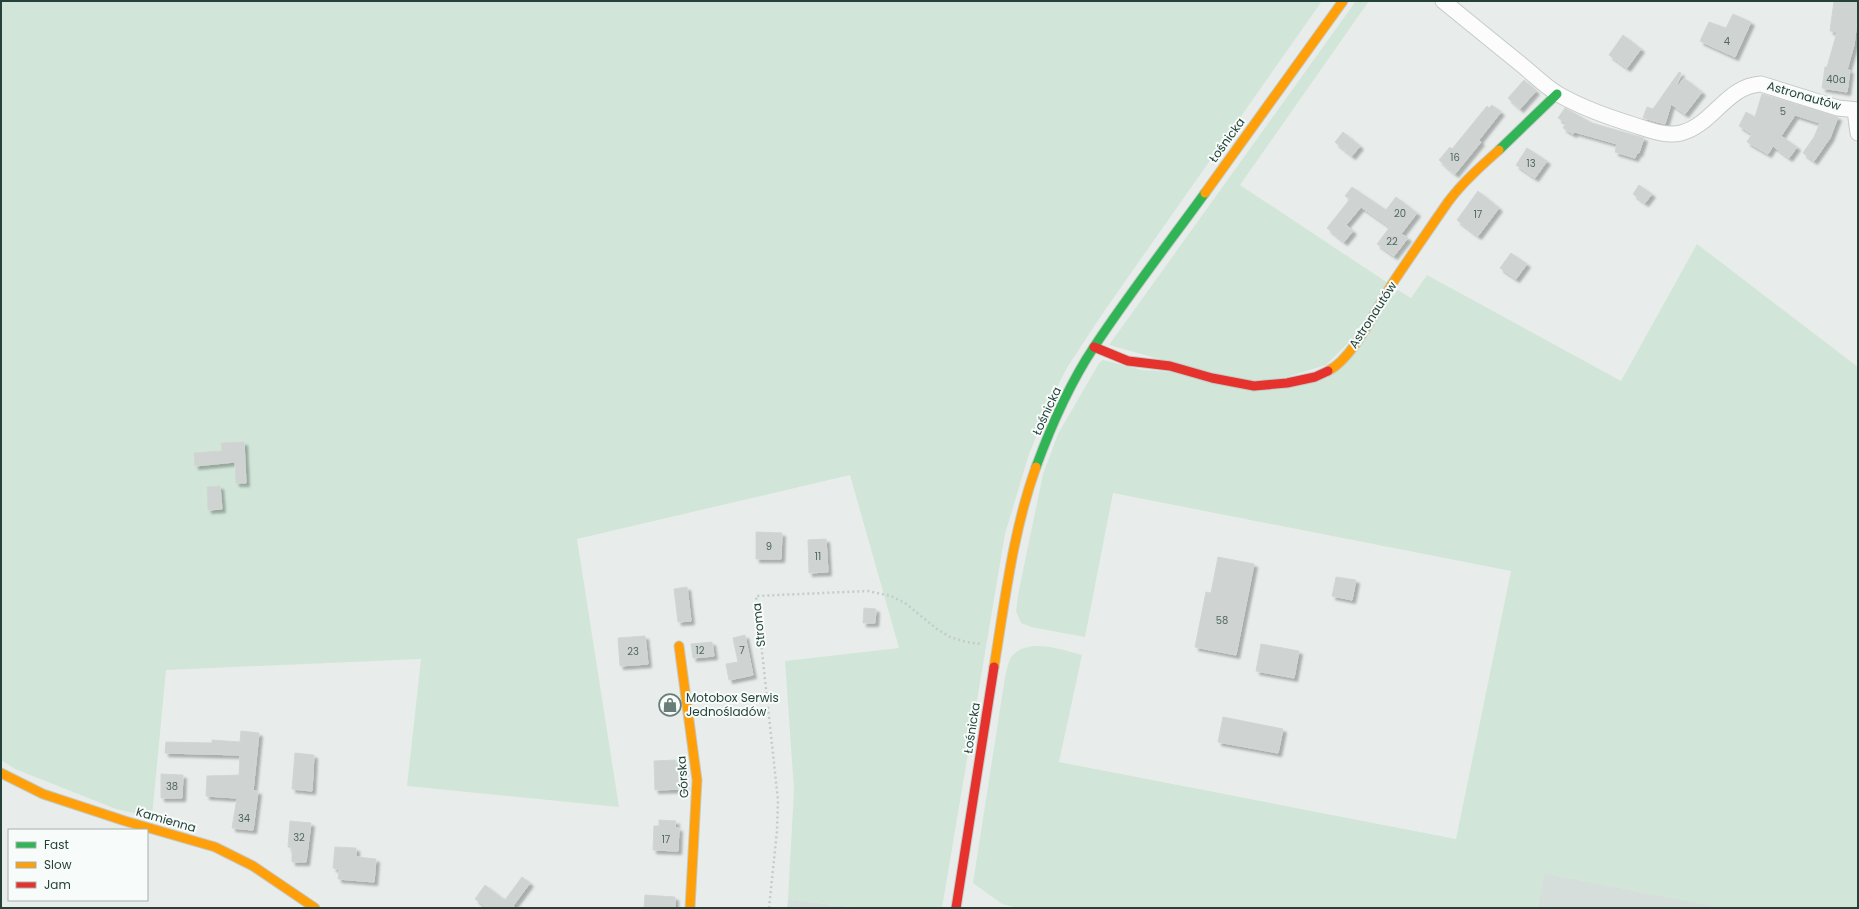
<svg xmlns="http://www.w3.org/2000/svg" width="1859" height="909" font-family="Poppins,sans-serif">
	<defs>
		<filter id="shadow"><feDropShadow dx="3.5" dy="3.5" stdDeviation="1" flood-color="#0004"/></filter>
	</defs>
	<rect width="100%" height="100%" fill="#e8edeb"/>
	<path fill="#d6dedb" d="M1544,873L1724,908H1537Z
		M788,899L859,908H787Z"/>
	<path fill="#d1e6d8" d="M1,1H1322L1105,310L1068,366L1055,391L1029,454L1005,534L942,908H859L788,899L794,790L785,661L899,648L850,475L577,539L619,807L407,786L421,659L166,670L152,817L116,809L15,769L1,760Z
		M1356,1H1369L1240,185L1388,283L1351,340L1326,365L1277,380L1220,376L1109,345Z
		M1697,244L1858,367V908H1721L1544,873L1537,908H1017L1002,904L973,883L1005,677C1007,671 1008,660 1012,656C1029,637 1062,650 1082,655L1059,762L1456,839L1511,571L1113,493L1085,637L1031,627L1021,623L1016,611L1019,590L1043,474L1058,434L1099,363L1103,360L1142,370L1319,381L1398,290L1411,298L1427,275L1621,381Z"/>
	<path fill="#cfd4d2" stroke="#d1d6d4" filter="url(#shadow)" d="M1834,1H1858V14L1854,45L1847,70H1850L1847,92L1822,88L1825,67H1827L1837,32L1830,31Z
		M1733,14L1751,22L1735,57L1700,41L1709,22L1726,28Z
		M1623,35L1641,49L1627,68L1609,55Z
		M1679,72L1681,73L1675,90L1684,78L1702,92L1685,114L1671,104L1665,124L1643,118L1647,107L1653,109Z
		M1524,80L1536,91L1520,109L1508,98Z
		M1762,94L1838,117L1830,138L1814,161L1803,153L1814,137L1820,123L1795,115L1781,136L1797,147L1789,158L1773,146L1768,154L1747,142L1752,134L1739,126L1746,112L1755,117Z
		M1492,105L1501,112L1479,140L1481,142L1455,174L1439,160L1450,147L1452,149L1487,106L1489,108Z
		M1565,108L1592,123L1644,138L1639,153H1637L1635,158L1615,152L1617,144L1575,132L1573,134L1563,128L1566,123L1558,118Z
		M1343,132L1360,146L1352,156L1335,142Z
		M1527,148L1547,161L1535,178L1516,165Z
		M1639,185L1652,194L1645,203L1633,194Z
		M1352,187L1386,210L1396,197L1417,213L1401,234L1408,238L1394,256L1377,244L1390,227L1361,207L1346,225L1353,231L1344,242L1327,228L1350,199L1345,196Z
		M1478,191L1499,208L1478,236L1457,220Z
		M1511,253L1527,264L1516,279L1500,268Z
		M244,442L246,483H236L235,462L195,466L194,453L222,451L221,443Z
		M220,486L222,509L208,510L207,487Z
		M756,532L782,533L781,559H756Z
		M826,539L828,572L809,573L808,540Z
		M1218,557L1254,564L1236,655L1195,647L1206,592L1211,593Z
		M1336,577L1356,580L1352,600L1332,596Z
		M687,587L691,621L678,622L674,589Z
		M864,608L876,609L875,623H863Z
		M745,635L753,675L729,680L726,664L738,662L733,638Z
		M645,636L648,664L620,666L618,638Z
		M712,642L714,656L693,658L691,644Z
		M1261,644L1299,651L1294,678L1256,671Z
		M1223,717L1283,729L1278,753L1218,742Z
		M241,731L259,733L253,791H258L253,830L232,828L237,798L206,796L207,776L239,775L240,755L165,753L166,742L212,743V740L240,742Z
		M295,753L314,755L312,791L292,789Z
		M676,760V768H683L685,789L655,790L654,761Z
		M161,774L183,775L182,798H161Z
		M659,820L676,821L675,828H679L678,851L653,850L654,826H659Z
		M290,821L311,823L306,862H292V848L288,847Z
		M335,847L356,848V857L376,859L374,882L338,879L339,869L333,868Z
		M522,877L530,883L513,906L516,908H488L475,899L485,885L505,900Z
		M645,895L675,897V908H644Z"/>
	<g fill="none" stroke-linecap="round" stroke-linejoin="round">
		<g stroke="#c5cac8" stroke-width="17">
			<path id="street" d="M1443,1C1470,23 1496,44 1523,66C1534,75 1546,87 1558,94C1582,108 1608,117 1634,125C1647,129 1666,137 1681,133C1714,124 1726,86 1761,84L1838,108L1858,110
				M1855,110L1858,133"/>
		</g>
		<g stroke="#c3cbc8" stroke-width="11">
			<path id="fast" d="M1499,150L1557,94
				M1036,467C1051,426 1070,383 1094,347C1129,294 1168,244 1205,193"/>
		</g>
		<g stroke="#c3cbc8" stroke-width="11">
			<path id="slow" d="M1205,193L1343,1
				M1328,371C1354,358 1378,305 1394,281C1412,254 1430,228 1448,202C1462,183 1481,166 1499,150
				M679,646L697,780L690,908
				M994,667C1005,600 1013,531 1036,467
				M1,773L43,794L125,821L215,847L253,866L315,908"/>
		</g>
		<g stroke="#c3cbc8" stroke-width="11">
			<path id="jam" d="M1094,347L1128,361L1170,366L1212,378L1254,386L1287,383L1315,377L1328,371
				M956,908L994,667"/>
		</g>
		<path stroke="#c3ccca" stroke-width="2.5" stroke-dasharray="2 3" stroke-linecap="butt" d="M769,908L777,831L778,800L756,596L868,591L891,596L905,603L937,629L950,637L966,642L981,644"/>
		<use href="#street" stroke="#fcfcfc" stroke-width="15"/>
		<use href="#fast" stroke="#30b455" stroke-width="9"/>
		<use href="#slow" stroke="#ff9f0a" stroke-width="9"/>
		<use href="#jam" stroke="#e5322d" stroke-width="9"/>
	</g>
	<defs>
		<g id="shop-ring" transform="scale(1.15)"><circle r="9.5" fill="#f7fbf9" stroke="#697e78" stroke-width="1.5"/><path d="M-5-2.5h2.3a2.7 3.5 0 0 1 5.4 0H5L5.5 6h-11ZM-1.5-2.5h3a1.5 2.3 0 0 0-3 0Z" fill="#697e78"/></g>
	</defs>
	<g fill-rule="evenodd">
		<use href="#shop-ring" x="670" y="705"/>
	</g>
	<g text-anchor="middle" stroke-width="4" stroke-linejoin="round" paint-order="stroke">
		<g font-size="10" fill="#506761">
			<text x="1727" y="45">4</text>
			<text x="1836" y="83">40a</text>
			<text x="1783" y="115">5</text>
			<text x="1455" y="161">16</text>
			<text x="1531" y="167">13</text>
			<text x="1400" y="217">20</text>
			<text x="1478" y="218">17</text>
			<text x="1392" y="245">22</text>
			<text x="769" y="550">9</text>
			<text x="818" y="560">11</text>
			<text x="1222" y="624">58</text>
			<text x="700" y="654">12</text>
			<text x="742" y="654">7</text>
			<text x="633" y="655">23</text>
			<text x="172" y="790">38</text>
			<text x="244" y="822">34</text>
			<text x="299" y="841">32</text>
			<text x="666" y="843">17</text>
		</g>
		<g font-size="12" fill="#24423a" stroke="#f7fbf9">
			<text transform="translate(1804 96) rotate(16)" y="4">Astronautów</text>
			<text transform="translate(1227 140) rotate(-54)" y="4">Łośnicka</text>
			<text transform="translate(1373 315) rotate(-57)" y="4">Astronautów</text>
			<text transform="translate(1047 411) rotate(-65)" y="4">Łośnicka</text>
			<text transform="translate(759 625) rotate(-96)" y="4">Stroma</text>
			<text transform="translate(972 728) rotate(-81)" y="4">Łośnicka</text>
			<text transform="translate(683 777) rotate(-94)" y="4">Górska</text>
			<text transform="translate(166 820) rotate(16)" y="4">Kamienna</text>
		</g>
		<g font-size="12" fill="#24423a" stroke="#f7fbf9" text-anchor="start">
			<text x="686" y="702">Motobox Serwis<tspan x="686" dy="14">Jednośladów</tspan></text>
		</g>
	</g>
	<rect width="1859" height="909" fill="none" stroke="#24423a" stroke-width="4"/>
	<rect x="8" y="829" width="140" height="72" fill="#f7fbf9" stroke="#a3b1ad"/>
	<rect x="16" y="842" width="20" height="6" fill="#30b455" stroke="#a3b1ad"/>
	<text x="44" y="849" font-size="12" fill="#24423a">Fast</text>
	<rect x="16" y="862" width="20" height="6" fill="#ff9f0a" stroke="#a3b1ad"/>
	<text x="44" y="869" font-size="12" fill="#24423a">Slow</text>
	<rect x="16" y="882" width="20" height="6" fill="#e5322d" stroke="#a3b1ad"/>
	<text x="44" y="889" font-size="12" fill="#24423a">Jam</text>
</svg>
